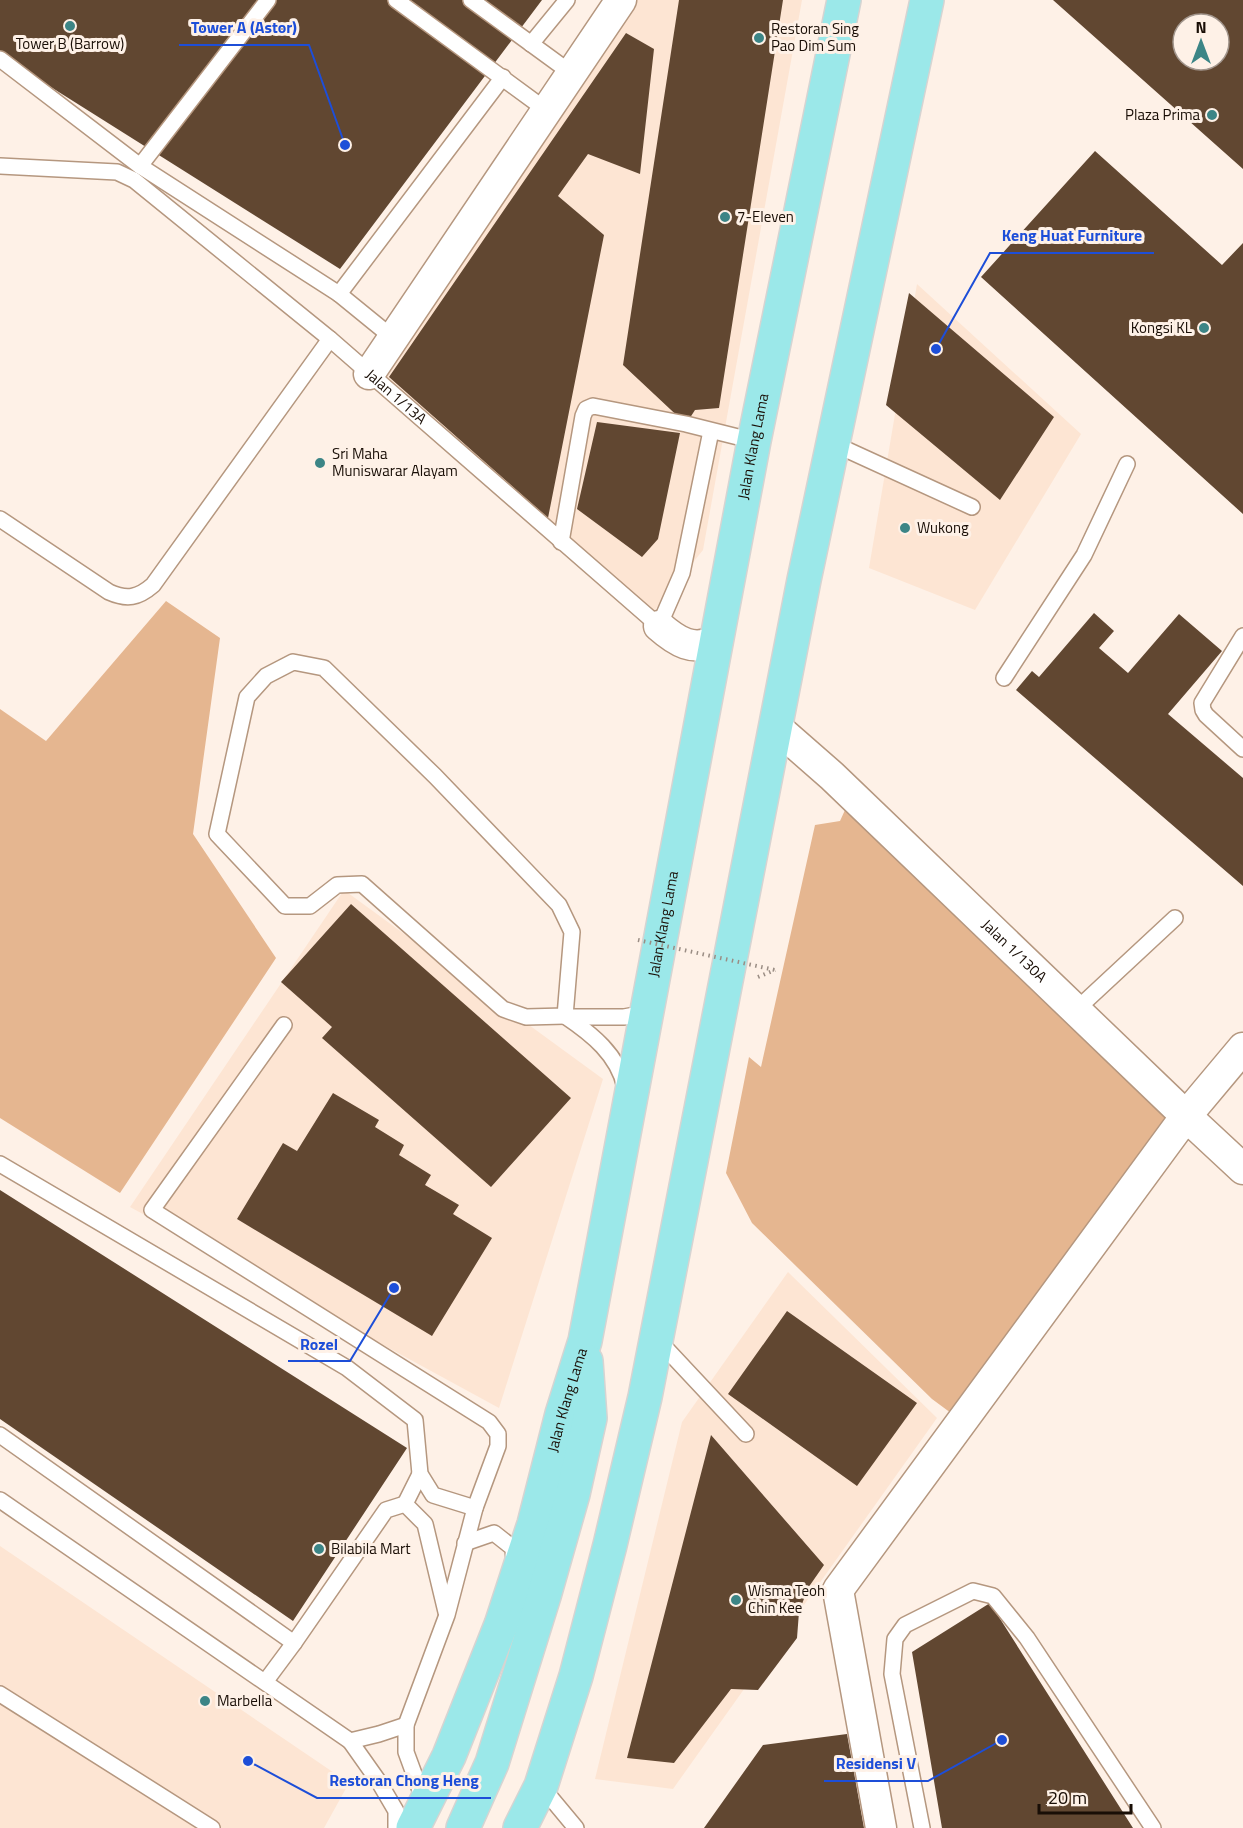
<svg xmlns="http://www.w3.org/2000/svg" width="1243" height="1828" font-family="'Titillium Web',sans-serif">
	<rect width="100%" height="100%" fill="#fef1e7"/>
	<path fill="#fde5d3" d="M636,0H802L703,550L654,611L381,374Z
		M917,284L1081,434L975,610L869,568Z
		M344,890L603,1079L499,1408L130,1207Z
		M788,1272L937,1418L673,1789L595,1779L682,1422Z
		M0,1546L349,1783L324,1828H0Z"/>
	<path fill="#e5b690" d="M166,601L220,638L193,834L276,958L120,1193L0,1118V709L46,741Z
		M845,810L1170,1112L955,1416L932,1399L752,1223L726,1173L749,1057L761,1067L815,825L840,821Z"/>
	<path fill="#614731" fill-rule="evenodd" d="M0,0H542L340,269L46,84L0,52Z
		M679,0H783L719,408L695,410L686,424L623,365Z
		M1053,0H1243V169ZM1183,24H1219V60H1183Z
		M626,33L654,49L640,174L588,154L558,196L604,235L548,518L389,377Z
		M1095,151L1222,265L1243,243V514L981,277Z
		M909,293L1054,417L1000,500L886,405Z
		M597,422L680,433L658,539L642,557L577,509Z
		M1094,613L1114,631L1099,648L1128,673L1179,614L1222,651L1168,714L1243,778V886L1016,690L1032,671L1039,677Z
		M351,904L571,1098L491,1187L322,1038L332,1027L281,982Z
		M333,1093L379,1120L375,1127L404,1145L399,1155L431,1175L425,1185L459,1205L453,1214L492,1238L432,1336L237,1219L283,1143L297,1151Z
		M0,1190L407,1448L293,1621L0,1419Z
		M787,1311L917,1403L857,1486L728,1394Z
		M711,1435L824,1565L808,1588L799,1612L797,1638L758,1690L731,1689L674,1763L627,1758Z
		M990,1603L1133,1828H942L912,1652Z
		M847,1734L864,1828H704L763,1745Z"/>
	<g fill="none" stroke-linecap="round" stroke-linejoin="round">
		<g stroke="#b5977f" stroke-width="18">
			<g id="service">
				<path d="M396,0L546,110"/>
				<path d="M471,0L571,73"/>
				<path d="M531,44L567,0"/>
				<path d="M0,59L140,166L339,294L393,338"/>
				<path id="s1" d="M0,166L117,172L134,180L330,339L659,626L682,573L711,431"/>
				<path d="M140,166L268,0"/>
				<path d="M339,294L503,77"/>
				<path d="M832,443L972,507"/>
				<path d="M0,519L109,592C127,600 138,598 153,585L330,339"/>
				<path d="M561,542L583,416L586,409L593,406L686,424L754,441"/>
				<path d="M1243,636L1202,703L1203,710L1206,715L1243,749"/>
				<path d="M293,662L324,668L435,776L559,905L572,932L565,1016L526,1017L503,1009L362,884L337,885L310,906H285L217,834L247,697L266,676Z"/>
				<path d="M1004,678L1084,555L1127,464"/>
				<path d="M1076,1010L1175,918"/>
				<path d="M565,1016C592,1034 618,1055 625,1087"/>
				<path d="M568,1017H624L646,1013L647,1011"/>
				<path d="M284,1025L152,1210L489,1422L498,1434V1446L475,1508L447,1615L406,1725V1752L424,1801"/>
				<path d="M0,1164L347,1368L415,1420L420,1474L433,1495L475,1508"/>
				<path d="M657,1339L746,1434"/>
				<path d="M0,1435L294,1643L386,1510L405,1504L425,1524L446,1612"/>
				<path d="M0,1500L350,1741"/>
				<path d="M405,1504L420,1474"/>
				<path d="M465,1543L494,1533L513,1548L514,1562"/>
				<path d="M265,1682L294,1643"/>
				<path d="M0,1694L212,1828"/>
				<path d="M541,1786L576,1828"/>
				<path d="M396,1828V1811L379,1782L350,1741L379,1734L406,1725"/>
				<path d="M922,1828L892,1674L895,1639L905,1625L973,1591L993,1596L1027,1638L1153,1828"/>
			</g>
		</g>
		<g stroke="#b5977f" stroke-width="33">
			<g id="minor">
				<path d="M369,374L621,0"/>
				<path d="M659,626C676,641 694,653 716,640"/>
				<path id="s2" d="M776,727L832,776L1186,1116L1243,1048"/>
				<path d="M881,1828L838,1590L1186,1116L1243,1169"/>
			</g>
		</g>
		<g stroke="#d6d4d2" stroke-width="36">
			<g id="primary">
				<path id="s3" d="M413,1828L449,1756L501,1625L534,1524L562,1414L585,1341L754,441L844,0"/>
				<path d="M463,1828L492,1763L544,1596L573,1494L590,1418L586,1361"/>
				<path d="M520,1828L541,1786L576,1676L610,1545L645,1397L804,580L927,0"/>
			</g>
		</g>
		<path stroke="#9a8d84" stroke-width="4" stroke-dasharray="1.5 4.5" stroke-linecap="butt" d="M758,977L775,970"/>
		<use href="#service" stroke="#fff" stroke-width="15"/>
		<use href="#minor" stroke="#fff" stroke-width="30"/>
		<use href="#primary" stroke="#9be8e9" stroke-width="33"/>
		<path stroke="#9a8d84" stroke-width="4" stroke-dasharray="1.5 4.5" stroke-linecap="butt" d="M638,940L775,970"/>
	</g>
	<g fill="#3c8586" stroke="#fef1e7" stroke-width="2">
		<circle cx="70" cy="26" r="6"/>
		<circle cx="759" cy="38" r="6"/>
		<circle cx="1212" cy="115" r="6"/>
		<circle cx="725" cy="217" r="6"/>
		<circle cx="1204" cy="328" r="6"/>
		<circle cx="320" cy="463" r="6"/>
		<circle cx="905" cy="528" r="6"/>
		<circle cx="319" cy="1549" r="6"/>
		<circle cx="736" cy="1600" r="6"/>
		<circle cx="205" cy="1701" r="6"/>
	</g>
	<g text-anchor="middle" stroke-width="6" stroke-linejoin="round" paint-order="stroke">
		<g font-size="15" fill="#190e06" stroke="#fef1e7" text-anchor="start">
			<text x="771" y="34">Restoran Sing<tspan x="771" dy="17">Pao Dim Sum</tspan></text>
			<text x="70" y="49" text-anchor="middle">Tower B (Barrow)</text>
			<text x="1200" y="120" text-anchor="end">Plaza Prima</text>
			<text x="737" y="222">7-Eleven</text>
			<text x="1192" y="333" text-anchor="end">Kongsi KL</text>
			<text x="332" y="459">Sri Maha<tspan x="332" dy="17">Muniswarar Alayam</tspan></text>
			<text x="917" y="533">Wukong</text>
			<text x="331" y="1554">Bilabila Mart</text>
			<text x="748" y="1596">Wisma Teoh<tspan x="748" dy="17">Chin Kee</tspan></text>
			<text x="217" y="1706">Marbella</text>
		</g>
		<g font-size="15" fill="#190e06" stroke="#fef1e7">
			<text dy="5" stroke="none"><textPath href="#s1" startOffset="476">Jalan 1/13A</textPath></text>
			<text dy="5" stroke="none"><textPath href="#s3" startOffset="1428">Jalan Klang Lama</textPath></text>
			<text dy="5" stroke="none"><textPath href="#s3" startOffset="942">Jalan Klang Lama</textPath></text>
			<text dy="5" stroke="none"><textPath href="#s2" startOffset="327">Jalan 1/130A</textPath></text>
			<text dy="5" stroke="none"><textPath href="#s3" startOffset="456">Jalan Klang Lama</textPath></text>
		</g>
	</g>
	<path fill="none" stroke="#1d4ed8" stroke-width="2" d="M345 145L309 45H179M936 349L990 253H1154M394 1288L350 1361H288M1002 1740L928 1781H824M248 1761L317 1798H491"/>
	<g fill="#1d4ed8" stroke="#fef1e7" stroke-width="2">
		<circle cx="345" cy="145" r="6"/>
		<circle cx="936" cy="349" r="6"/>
		<circle cx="394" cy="1288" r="6"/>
		<circle cx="1002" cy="1740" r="6"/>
		<circle cx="248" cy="1761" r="6"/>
	</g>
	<g font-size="16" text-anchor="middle" font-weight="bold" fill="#1d4ed8" stroke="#fef1e7" stroke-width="6" stroke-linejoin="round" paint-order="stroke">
		<text x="244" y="33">Tower A (Astor)</text>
		<text x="1072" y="241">Keng Huat Furniture</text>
		<text x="319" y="1350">Rozel</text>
		<text x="876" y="1769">Residensi V</text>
		<text x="404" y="1786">Restoran Chong Heng</text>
	</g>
	<g transform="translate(1201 42)"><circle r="28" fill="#fef1e7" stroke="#a2968d" stroke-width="1.5"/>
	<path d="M0-4.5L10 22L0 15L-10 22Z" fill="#3c8586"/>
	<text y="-9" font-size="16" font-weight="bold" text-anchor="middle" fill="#190e06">N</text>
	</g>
	<path d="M1039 1804v9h92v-9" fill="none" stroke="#190e06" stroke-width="3"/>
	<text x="1048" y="1804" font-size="18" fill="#190e06" stroke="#fef1e7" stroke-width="4.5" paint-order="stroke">20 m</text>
</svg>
